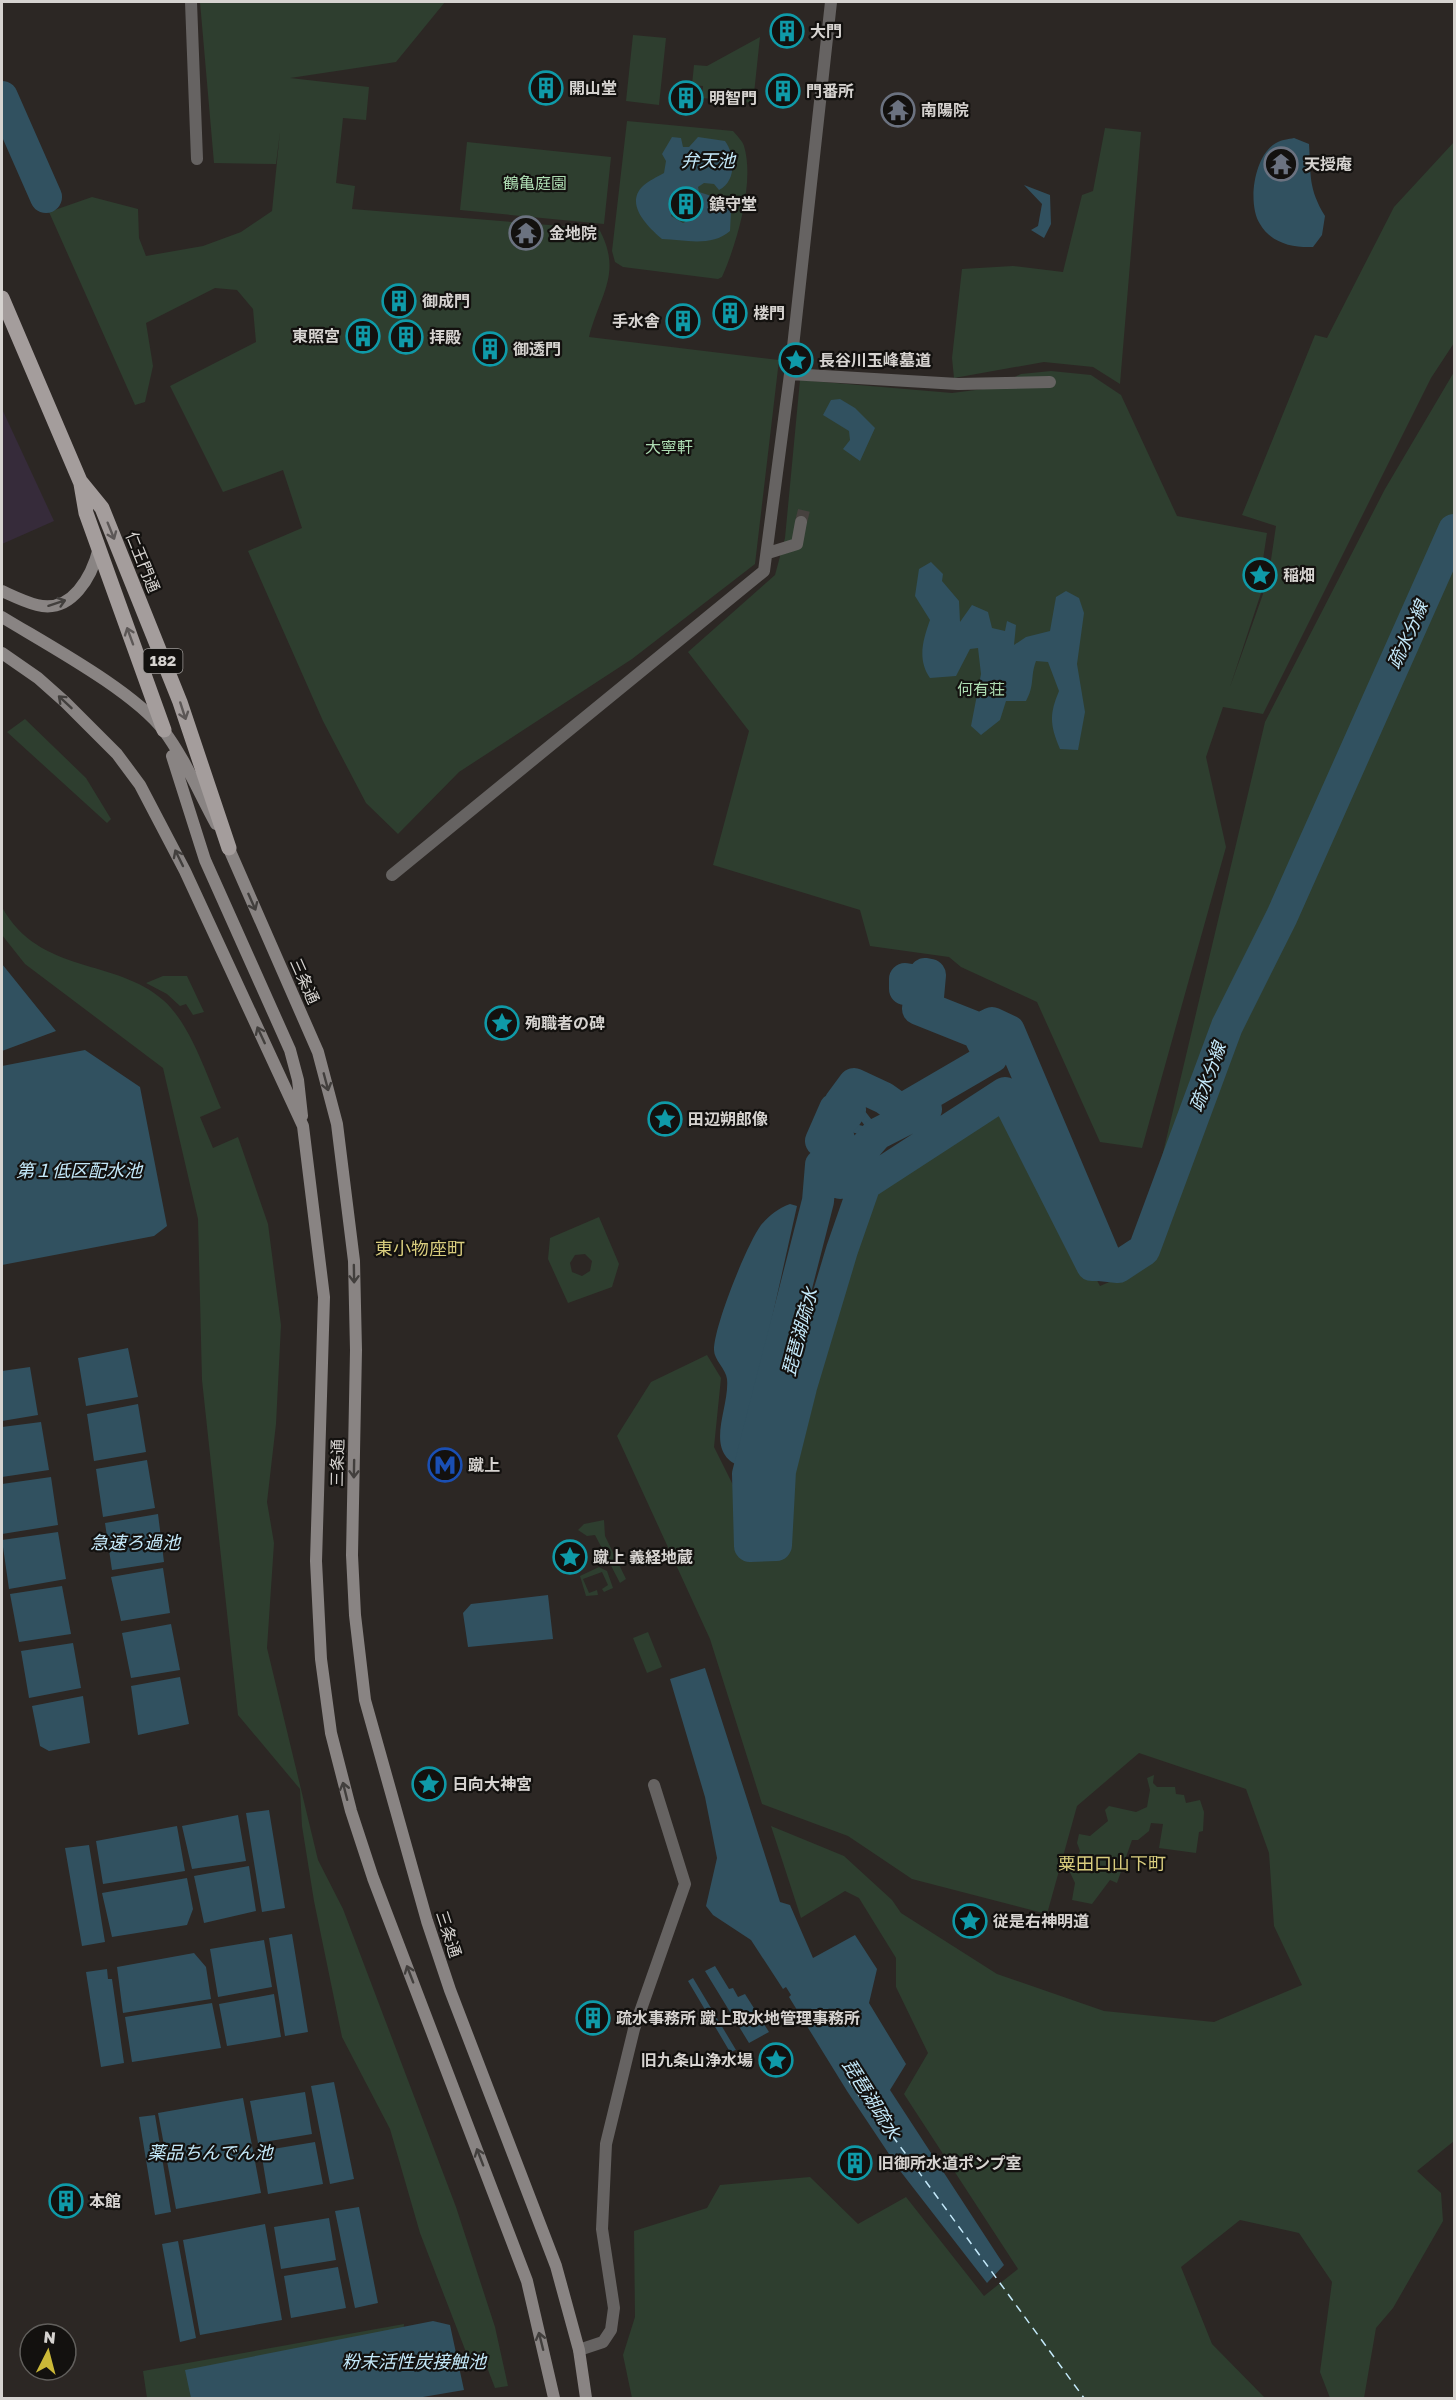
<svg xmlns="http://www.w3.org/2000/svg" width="1456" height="2400" font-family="'Golos Text','Noto Sans JP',sans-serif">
	<rect width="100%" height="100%" fill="#2c2724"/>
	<path fill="#362b3a" d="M2,409L54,521L2,544Z"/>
	<path fill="#2e3e2f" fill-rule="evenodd" d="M200,2H445L396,62L290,78L369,87L366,120L343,118L336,183L355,186L352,209L599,229C623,273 600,294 589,337L779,360L755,564L632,659L459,772L398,834L366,803L323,721L248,551L302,528L283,470L223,492L170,386L256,342L253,309L237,290L215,288L146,323L153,366L145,402L135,405L49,212L92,197L138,209L139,238L146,256L203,246L241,232L272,211L280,132L276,164L214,163Z
		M633,35L666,38L659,105L626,101Z
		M760,37L753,103L702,98L703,86L692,85L694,65L707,66Z
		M627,121L733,131C737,136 742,140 744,146C755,182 737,243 722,277L718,279L623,267L615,262L612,251Z
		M1105,128L1141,132L1120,384L1093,367L1044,362L954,378L952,358L962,269L1013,266L1063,272L1082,195L1093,191Z
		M467,142L611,157L604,224L460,210Z
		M1454,142V343L1431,378L1263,714L1223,707L1206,757L1226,847L1142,1148L1100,1142L1037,1002L961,967L949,957L870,946L860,910L713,865L749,731L688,652L775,575L785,538L800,380L952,393L991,388L1021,374L1051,371L1091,375L1121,395L1177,516L1267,533L1260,579L1265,581L1230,687L1268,580L1276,526L1242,515L1315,335L1327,338L1394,207Z
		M1454,372V2141L1417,2171L1441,2193L1443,2221L1393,2308L1376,2328L1364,2398H1330L1320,2372L1332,2282L1299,2233L1240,2220L1181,2267L1212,2344L1265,2398H632L623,2355L635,2317L634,2231L707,2208L720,2185L810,2177L858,2224L906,2197L984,2296L1018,2269L904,2094L928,2053L896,1987V1958L859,1898L845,1891L801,1918L771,1826L844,1856L892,1900L901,1913L997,1974L1104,2011L1214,2022L1302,1985L1274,1926L1269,1853L1246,1789L1139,1753L1077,1806L1047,1914L912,1879L848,1836L762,1804L710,1639L617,1436L651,1382L707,1355L721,1378L714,1447L740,1499L745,1549H780L781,1471L802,1388L844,1251L869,1187L1003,1103L1100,1286L1135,1271L1265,722L1385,489Z
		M25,719L86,778L111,819L107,823L7,732Z
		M2,907C39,975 116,958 163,1000C190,1023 207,1076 221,1108L200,1117L213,1148L238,1137L268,1224L281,1325L276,1424L267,1502L274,1543L267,1648L318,1860L343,1909L456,2207L495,2327L508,2386L495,2388L485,2362L471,2365L420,2233L390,2129L342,2037L314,1901L302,1826L300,1789L238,1715L202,1380L198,1219L163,1068L25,964L2,935Z
		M163,976H187L204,1012L193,1015L186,1004L180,1006L167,994L146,983Z
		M599,1217L619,1264L612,1287L568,1303L548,1259L550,1238ZM585,1254L592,1261L590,1271L582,1276L572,1272L570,1263L575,1255Z
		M604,1520L605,1536L626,1579L620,1583L595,1535L587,1536L578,1530L584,1524Z
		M599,1567L607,1571L613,1588L604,1592L602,1589L608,1585L602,1572L583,1579L589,1593L597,1590L598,1595L586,1596L580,1576Z
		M648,1632L662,1667L647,1673L633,1638Z
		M1154,1775L1153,1783L1157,1787H1175L1176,1794L1184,1795L1186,1803L1200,1800L1204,1812L1203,1831L1199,1832L1196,1853L1159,1848L1163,1824L1151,1823L1149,1831L1138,1840H1132L1117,1883L1110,1880L1092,1904L1072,1900L1075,1883L1068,1868L1075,1862L1080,1851L1077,1843L1079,1834L1090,1836L1108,1821L1105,1810L1109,1806L1136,1812L1147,1807L1150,1790L1147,1778Z
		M404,2324L400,2365L390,2398H147L143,2371Z"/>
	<path fill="#315160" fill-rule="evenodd" d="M672,137L681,138L683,147H689L698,137L725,141C735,154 737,181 719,190L714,184L704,183L698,187L699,192L727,201L731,211L730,231C712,247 685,240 662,239C648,227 624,204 643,186C648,181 657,177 664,173L666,161L662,154ZM683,194L690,198L701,214L683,223L671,216L674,196Z
		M1294,138L1309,144C1311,175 1308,188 1325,216L1322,235L1313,247C1293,248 1271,243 1260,224C1247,204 1254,155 1276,143C1281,140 1289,139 1294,138Z
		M1024,185L1050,195L1051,224L1044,238L1031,230L1038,226L1042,204Z
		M840,399L855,408L875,428L860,461L843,449L850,440L849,431L823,415L831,400Z
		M931,562L943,574L942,581L959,601L960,622L972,605L988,612L992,628L1005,631L1007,621L1016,625L1014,645L1026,637L1050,631L1056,597L1066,591L1079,598L1084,613L1077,664L1085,712L1078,750L1060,749C1050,725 1049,715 1059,691L1048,662L1036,661C1030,677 1035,685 1026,701H1006L1000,720L981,735L971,726L981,674L978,648L970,649L956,676L930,678C917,659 923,640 930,620L915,596L919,569Z
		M2,964L56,1031L2,1051Z
		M85,1050L140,1087L167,1226L154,1236L2,1265V1066Z
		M790,1204L797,1206L739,1466C703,1451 730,1408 727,1379C726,1369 714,1360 714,1350C714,1326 747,1244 761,1225C770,1215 777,1209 790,1204Z
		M128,1348L138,1397L86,1406L78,1358Z
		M30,1367L38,1415L2,1421V1371Z
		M138,1404L146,1452L94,1461L87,1414Z
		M41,1422L49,1470L2,1477V1427Z
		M147,1460L155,1508L103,1517L96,1469Z
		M51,1477L58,1525L2,1534V1484Z
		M158,1514L164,1562L112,1570L105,1523Z
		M58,1532L66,1579L9,1589L2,1540Z
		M163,1568L170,1613L121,1621L111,1577Z
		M62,1586L71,1634L19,1642L10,1594Z
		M548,1595L553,1639L468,1647L463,1613L471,1604Z
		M171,1624L180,1670L131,1678L122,1633Z
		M73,1643L81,1688L29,1698L21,1651Z
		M705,1668L780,1902L790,1905L813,1958L855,1935L877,1969L869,2003L906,2064L890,2090L1004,2265L987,2283L901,2172L847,2091L789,1997L791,1995L786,1987L783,1989L751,1940L713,1915L706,1906L717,1858L705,1797L670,1679Z
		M180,1677L189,1724L138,1735L131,1686Z
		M83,1696L90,1743L49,1751L40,1746L32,1706Z
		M269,1810L285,1908L262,1912L246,1813Z
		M238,1815L246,1861L192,1869L182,1826Z
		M177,1826L185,1871L103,1884L96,1841Z
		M89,1845L105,1942L82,1946L65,1848Z
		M249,1866L256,1911L204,1923L194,1876Z
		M187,1878L193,1909L187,1925L112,1937L102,1893Z
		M292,1934L308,2032L285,2036L269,1938Z
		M264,1940L272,1987L218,1997L210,1949Z
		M194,1953L206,1967L211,1999L123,2013L117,1967Z
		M715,1966L729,1989L733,1988L738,1997L745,1994L769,2032L749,2043L705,1971Z
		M107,1969L108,1979H112L124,2063L101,2067L86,1972Z
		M693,1978L736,2050L730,2052L688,1981Z
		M274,1994L281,2037L227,2046L219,2004Z
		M212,2003L221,2048L132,2062L125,2017Z
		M334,2082L354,2179L330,2184L311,2086Z
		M305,2092L312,2134L258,2143L250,2101Z
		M243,2098L261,2193L176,2209L158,2113Z
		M155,2115L171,2212L155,2215L139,2117Z
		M315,2142L323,2184L268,2194L261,2151Z
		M359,2207L378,2303L355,2308L335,2211Z
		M329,2218L336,2260L281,2269L274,2227Z
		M265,2224L282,2320L200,2335L183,2240Z
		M178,2241L196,2338L180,2342L162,2244Z
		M338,2267L346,2308L291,2318L284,2276Z
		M433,2321L450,2325L464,2390L417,2398H191L185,2370Z"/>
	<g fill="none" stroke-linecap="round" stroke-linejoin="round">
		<path stroke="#315160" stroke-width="9" d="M843,1097L853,1103L877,1134
			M830,1118L841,1125L877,1134"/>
		<path stroke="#315160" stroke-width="32" d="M2,97L46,197
			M925,974L930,975L927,1008L980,1029L992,1023L1009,1031L1106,1260L1100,1265H1092L1005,1093L865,1184L842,1250L801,1387L780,1471L776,1545L750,1546L748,1474L818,1201L821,1165L841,1147L838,1136L821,1141L835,1109L846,1116L850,1110L840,1103L854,1084L884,1098L901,1110L992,1057L990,1049L985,1047L978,1033L918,1009L920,990L905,989V979L924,982Z
			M840,1183L842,1174L877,1134L926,1109
			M1095,1253L1100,1265L1118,1267L1144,1250L1227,1026L1282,916L1454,530"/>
		<path stroke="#c4e9fa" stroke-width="1.5" stroke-dasharray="8 6" stroke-linecap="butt" d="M849,2081L869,2110L894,2138L1084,2398"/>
		<path stroke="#46413e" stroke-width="12" stroke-dasharray="12 6" stroke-linecap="butt" d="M801,522L805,506"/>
		<path stroke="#666362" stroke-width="12" d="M191,2L197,159
			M790,374L958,384L1050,382
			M768,553L797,544L801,522
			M392,875L764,571L790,374L831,2
			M579,2350L603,2342L611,2330L614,2308L602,2229L606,2144L634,2029L685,1884L654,1785"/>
		<path stroke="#898483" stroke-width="12" d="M2,591C13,596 25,602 37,605C72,614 92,576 99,548
			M2,617C46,644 134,691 164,731C184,757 200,795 216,824
			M2,653L38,678L65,702L117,754L140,785L185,871L303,1126L324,1297L316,1561L321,1659L331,1733L351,1811L373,1878L527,2281L554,2398
			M172,756L205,860L290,1050L298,1080L302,1116
			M226,842L318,1052L337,1124L354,1261L356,1350L352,1555L355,1615L365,1700L427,1921L450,1990L556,2266L579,2350L586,2398"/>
		<path stroke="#a49d9c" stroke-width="15" d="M2,298L80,481L102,508L180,702L229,848
			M81,484L86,513L164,730"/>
	</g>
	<defs><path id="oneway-shaft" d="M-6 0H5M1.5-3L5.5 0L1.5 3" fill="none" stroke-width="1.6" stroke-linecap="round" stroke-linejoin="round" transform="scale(1.5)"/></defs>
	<g stroke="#5c5756">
		<use href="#oneway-shaft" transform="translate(111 531) rotate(68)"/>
		<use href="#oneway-shaft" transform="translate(130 636) rotate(-110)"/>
		<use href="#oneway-shaft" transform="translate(183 711) rotate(72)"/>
	</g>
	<g stroke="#423f3d">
		<use href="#oneway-shaft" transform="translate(57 603) rotate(-18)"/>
		<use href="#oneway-shaft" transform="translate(65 702) rotate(-137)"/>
		<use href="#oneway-shaft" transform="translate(179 858) rotate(-116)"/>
		<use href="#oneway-shaft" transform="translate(252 902) rotate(66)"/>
		<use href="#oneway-shaft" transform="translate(261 1035) rotate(-115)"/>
		<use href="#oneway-shaft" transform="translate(326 1082) rotate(75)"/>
		<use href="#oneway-shaft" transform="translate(354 1274) rotate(89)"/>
		<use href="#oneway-shaft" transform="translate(354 1469) rotate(91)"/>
		<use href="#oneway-shaft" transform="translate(345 1791) rotate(-104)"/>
		<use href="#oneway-shaft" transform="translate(410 1974) rotate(-111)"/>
		<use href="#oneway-shaft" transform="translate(480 2157) rotate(-111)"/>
		<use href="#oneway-shaft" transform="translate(541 2341) rotate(-104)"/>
	</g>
	<defs>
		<g id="building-ring" transform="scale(1.725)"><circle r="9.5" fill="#13110f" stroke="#0f9aa8" stroke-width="1.5"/><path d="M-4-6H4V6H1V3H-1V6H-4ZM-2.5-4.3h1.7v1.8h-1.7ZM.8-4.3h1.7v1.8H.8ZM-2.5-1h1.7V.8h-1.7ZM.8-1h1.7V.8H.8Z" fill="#0f9aa8"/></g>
		<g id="temple-ring" transform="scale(1.725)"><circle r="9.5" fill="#13110f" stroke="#6b7280" stroke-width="1.5"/><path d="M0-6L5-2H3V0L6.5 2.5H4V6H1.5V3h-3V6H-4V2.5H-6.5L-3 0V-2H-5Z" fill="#6b7280"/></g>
		<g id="sight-ring" transform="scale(1.725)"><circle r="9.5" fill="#13110f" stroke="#0f9aa8" stroke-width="1.5"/><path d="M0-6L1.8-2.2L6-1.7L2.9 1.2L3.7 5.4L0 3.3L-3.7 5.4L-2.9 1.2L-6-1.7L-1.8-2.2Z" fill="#0f9aa8"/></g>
		<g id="metro-ring" transform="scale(1.725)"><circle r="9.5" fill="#13110f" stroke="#1a4fb4" stroke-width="1.5"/><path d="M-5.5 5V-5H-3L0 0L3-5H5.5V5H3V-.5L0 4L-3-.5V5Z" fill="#1a4fb4"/></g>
	</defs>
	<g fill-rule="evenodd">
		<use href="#building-ring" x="787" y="31"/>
		<use href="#building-ring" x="546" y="88"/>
		<use href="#building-ring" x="783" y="91"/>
		<use href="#building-ring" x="686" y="98"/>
		<use href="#temple-ring" x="898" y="110"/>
		<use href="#temple-ring" x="1281" y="164"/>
		<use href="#building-ring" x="686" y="204"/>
		<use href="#temple-ring" x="526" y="233"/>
		<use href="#building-ring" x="399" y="301"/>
		<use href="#building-ring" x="730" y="313"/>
		<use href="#building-ring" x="683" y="321"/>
		<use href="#building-ring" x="363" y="336"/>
		<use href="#building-ring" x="406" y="337"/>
		<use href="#building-ring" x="490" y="349"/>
		<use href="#sight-ring" x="796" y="360"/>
		<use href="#sight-ring" x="1260" y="575"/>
		<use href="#sight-ring" x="502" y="1023"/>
		<use href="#sight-ring" x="665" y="1119"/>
		<use href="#metro-ring" x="445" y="1465"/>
		<use href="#sight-ring" x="570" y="1557"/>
		<use href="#sight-ring" x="429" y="1784"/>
		<use href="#sight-ring" x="970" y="1921"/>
		<use href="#building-ring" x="593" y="2018"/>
		<use href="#sight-ring" x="776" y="2060"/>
		<use href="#building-ring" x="855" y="2163"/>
		<use href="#building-ring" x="66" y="2201"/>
	</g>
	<g text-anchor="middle" stroke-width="4.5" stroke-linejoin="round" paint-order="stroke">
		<rect fill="#13110f" stroke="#9c9996" stroke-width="1.5" x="143.5" y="649" width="39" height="24" rx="4.5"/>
		<g font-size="15" font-weight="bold" fill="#d6d3d0">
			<text x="163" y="666">182</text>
		</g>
		<g font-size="16" font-weight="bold" fill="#d6d3d0" stroke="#13110f" text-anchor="start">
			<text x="810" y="37">大門</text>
			<text x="569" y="94">開山堂</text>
			<text x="806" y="97">門番所</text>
			<text x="709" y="104">明智門</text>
			<text x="921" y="116">南陽院</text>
			<text x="1304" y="170">天授庵</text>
			<text x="709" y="210">鎮守堂</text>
			<text x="549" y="239">金地院</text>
			<text x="422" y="307">御成門</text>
			<text x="753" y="319">楼門</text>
			<text x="660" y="327" text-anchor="end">手水舎</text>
			<text x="340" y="342" text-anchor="end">東照宮</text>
			<text x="429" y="343">拝殿</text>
			<text x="513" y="355">御透門</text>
			<text x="819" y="366">長谷川玉峰墓道</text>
			<text x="1283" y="581">稲畑</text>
			<text x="525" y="1029">殉職者の碑</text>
			<text x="688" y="1125">田辺朔郎像</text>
			<text x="468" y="1471">蹴上</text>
			<text x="593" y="1563">蹴上 義経地蔵</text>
			<text x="452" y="1790">日向大神宮</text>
			<text x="993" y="1927">従是右神明道</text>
			<text x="616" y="2024">疏水事務所 蹴上取水地管理事務所</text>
			<text x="753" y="2066" text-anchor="end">旧九条山浄水場</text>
			<text x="878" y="2169">旧御所水道ポンプ室</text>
			<text x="89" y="2207">本館</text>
		</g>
		<g font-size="16" fill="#addcb2" stroke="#13110f">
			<text x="535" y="189">鶴亀庭園</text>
			<text x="669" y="453">大寧軒</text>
			<text x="981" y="695">何有荘</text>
		</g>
		<g font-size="16" fill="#d6d3d0" stroke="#13110f">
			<text transform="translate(143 562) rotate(68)" y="6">仁王門通</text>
			<text transform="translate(305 981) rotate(66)" y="6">三条通</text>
			<text transform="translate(337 1463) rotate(-89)" y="6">三条通</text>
			<text transform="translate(449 1934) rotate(72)" y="6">三条通</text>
		</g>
		<g font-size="18" font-style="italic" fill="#c4e9fa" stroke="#13110f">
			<text x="708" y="167">弁天池</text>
			<text transform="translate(1408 635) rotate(-66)" y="6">疏水分線</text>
			<text transform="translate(1208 1077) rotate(-70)" y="6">疏水分線</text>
			<text x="79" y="1177">第１低区配水池</text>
			<text transform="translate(800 1332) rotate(-75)" y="6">琵琶湖疏水</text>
			<text x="135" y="1549">急速ろ過池</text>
			<text transform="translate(871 2099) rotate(58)" y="6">琵琶湖疏水</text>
			<text x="210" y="2159">薬品ちんでん池</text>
			<text x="414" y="2368">粉末活性炭接触池</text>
		</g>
		<g font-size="18" fill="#d9cd7e" stroke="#13110f">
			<text x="420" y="1255">東小物座町</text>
			<text x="1112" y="1870">粟田口山下町</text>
		</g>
	</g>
	<rect width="1456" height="2400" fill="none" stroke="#d6d3d0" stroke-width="6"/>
	<g transform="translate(48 2352) rotate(6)"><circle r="28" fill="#13110f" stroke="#615f5c" stroke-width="1.5"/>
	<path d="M0-4.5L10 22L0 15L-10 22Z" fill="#ccb938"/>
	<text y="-9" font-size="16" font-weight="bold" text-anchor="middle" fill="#d6d3d0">N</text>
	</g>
</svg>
